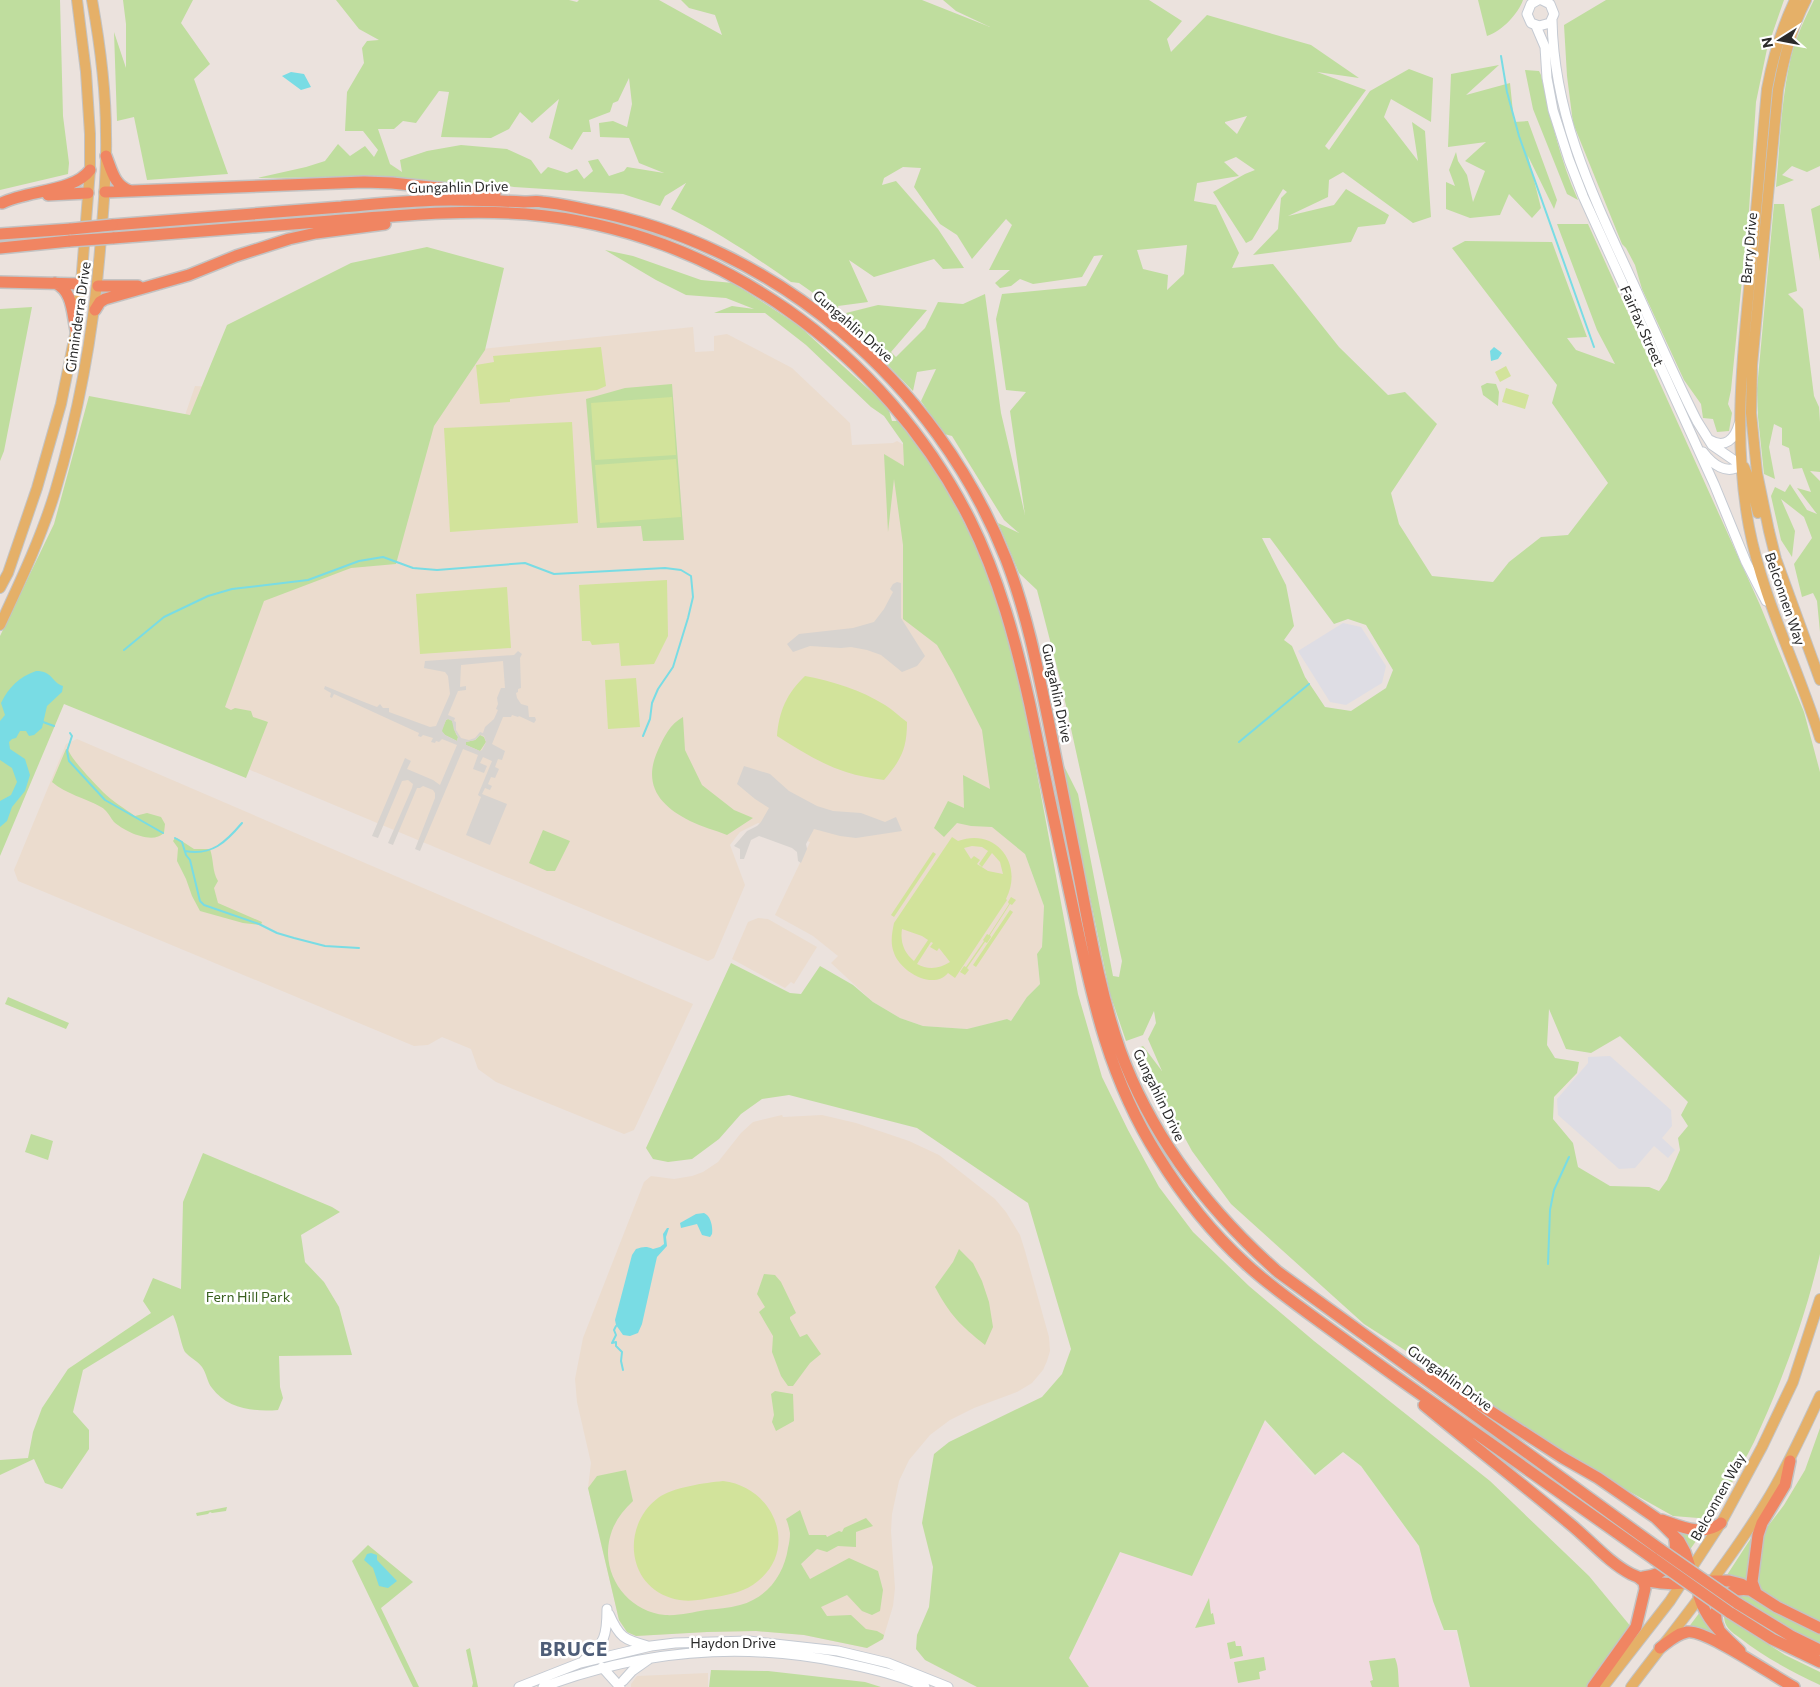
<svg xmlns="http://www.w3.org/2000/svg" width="1820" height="1687" font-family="Commissioner,sans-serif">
	<rect width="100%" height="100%" fill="#ebe2dd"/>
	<path fill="#dedde4" d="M1343,623L1361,627L1386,666L1382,683L1346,705L1330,702L1298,651Z
		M1610,1056L1671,1110L1672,1126L1662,1138L1675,1150L1668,1158L1654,1146L1635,1168L1619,1169L1558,1115L1557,1099L1588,1063V1057Z"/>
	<path fill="#ebdcce" d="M693,327L695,352L714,351V336L727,334L792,368L850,423L852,445L893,443L897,441L915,451L1025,854L1044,906L1042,947L1037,954L1040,984L1027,997L1011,1021L1007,1019L967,1029L923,1026L900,1018L873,1002L831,963L838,956L813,936L775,915L810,842L758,823L740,832L730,845L745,885L714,958L708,961L92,704L108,641L195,386L294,392L444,353Z
		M77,739L693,1004L634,1130L624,1134L496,1082L478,1069L471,1049L442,1037L428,1045L414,1046L18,881L14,870L66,744Z
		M758,918L768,919L817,947L794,984L791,982L785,988L732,959L748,922Z
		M782,1115L783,1117L822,1115L856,1123L909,1141L939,1155L995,1199L1006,1212L1020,1235L1025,1251L1049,1337L1050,1351L1047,1361L1043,1370L1032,1383L1017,1392L974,1408L950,1420L930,1435L909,1460L899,1481L892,1514L891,1531L895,1588L893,1606L883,1639L867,1648L804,1635L756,1631L707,1632L636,1636L627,1632L619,1620L588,1488L591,1463L577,1402L575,1379L583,1338L644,1182L651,1176L674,1179L692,1176L703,1172L718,1162L741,1133L753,1122Z
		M708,1673V1687H631V1684L637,1676Z"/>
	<path fill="#f1dbe0" d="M1264,1422L1314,1478L1343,1454L1360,1466L1419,1547L1433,1601L1443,1631L1456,1632L1469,1687H1089L1069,1658L1121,1552L1192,1576Z"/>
	<path fill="#bfdd9e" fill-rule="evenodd" d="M0,0H60L63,116L69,163L68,174L0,190Z
		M123,0H193L181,23L210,64L194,79L228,174L147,180L134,117L117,121L114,32L126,68V24Z
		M336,0H569L577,2L579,0H659L722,35L715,15L689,8L681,0H922L990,27L956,11L943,0H1149L1182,21L1167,39L1171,52L1207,15L1311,45L1359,78L1317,72L1366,90L1325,146L1329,150L1370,91L1409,69L1433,78L1431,122L1391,99L1384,117L1418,161L1412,122L1425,131L1431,217L1413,223L1343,172L1329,180L1328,197L1288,216L1334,205L1346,189L1389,215L1385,224L1358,227L1351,242L1253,255L1278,229L1281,198L1287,192L1283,189L1252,240L1246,243L1213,192L1245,174L1255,170L1236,157L1224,162L1239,176L1197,183L1194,201L1216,205L1239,253L1232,268L1273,264L1339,347L1388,395L1405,392L1437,424L1391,493L1399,524L1432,576L1493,582L1509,562L1541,537L1568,535L1608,483L1552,403L1557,385L1452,248L1465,241L1552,242L1587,337L1567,338L1576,350L1615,364L1597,330L1557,224H1588L1760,605L1804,712L1820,772V1254C1805,1319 1782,1382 1754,1442C1741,1468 1725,1494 1711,1519L1673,1516L1600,1475L1364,1324L1231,1204L1192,1151L1136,1049L1143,1046L1162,1071L1148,1039L1156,1023L1154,1011L1143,1035L1126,1041L1110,994L1062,762L1078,794L1113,976L1119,977L1122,961L1061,683L1037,590L1019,573L998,523L1019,533L1004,520L952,436L944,434L921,401L936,369L917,372L913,391L881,358L825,309L853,321L846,313L878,305L927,310L891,352L896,357L925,328L938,302L963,304L985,294L1001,413L1025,515L1010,411L1026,392L1006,390L996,319L1002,294L1086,286L1103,255L1094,256L1082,277L1033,284L1020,279L1011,286L1000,288L995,283L1010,270H989L1012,225L1006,219L972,259L957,235L940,224L914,187L921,168L903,167L884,178L882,185L896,181L938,229L964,268L943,269L934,259L874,277L849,260L868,302L838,306L839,311L799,283L791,282C751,254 715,230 671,209L686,183L665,196L660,206L623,194L514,187L480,181L466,186L367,177L257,178L306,167L325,161L338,144L350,156L365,146L374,157L378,150L363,131H345L347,92L364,63L362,48L367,41L379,40L359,29ZM629,78L632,104L627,127L613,121L599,123L600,137L629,138L639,163L664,173L627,167L624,171L609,176L598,159L588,161L593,171L584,179L577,169L567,173L548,167L541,174L531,160L507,149L461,145L427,151L400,160L402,172L390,164L378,129H394L403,121L416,123L439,91L449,92L441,137L491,138L509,129L520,112L532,123L559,99L549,138L572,150L583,132H591L589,120L610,112L613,103L618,101ZM1247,116L1237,134L1225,123V122ZM1187,245L1184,274L1167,290L1168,275L1143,269L1137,250ZM1262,538H1270L1334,624L1348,619L1366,625L1393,670L1386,688L1351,711L1325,707L1305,677L1292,646L1284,640L1294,626L1286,585ZM1549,1009L1566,1049L1591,1053L1620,1036L1688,1102L1681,1115L1688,1126L1678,1138L1680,1150L1667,1180L1659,1191L1649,1187L1610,1186L1578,1167L1573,1143L1553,1119L1554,1097L1577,1073L1579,1062L1555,1058L1547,1045Z
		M1478,0H1523C1519,13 1501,32 1487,36Z
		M1606,0H1784L1767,49L1756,102L1749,210L1731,390L1728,404L1732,413L1729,431L1717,432L1713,419L1703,418L1701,404L1684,380L1642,289L1635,265L1626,248L1622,244L1573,123L1567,76L1564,25Z
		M1814,0H1820V166L1807,172L1792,166L1782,175L1794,180L1776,187C1780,144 1781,100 1791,57C1796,37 1805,18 1814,0Z
		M1499,65L1466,95L1510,83L1514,122L1528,121L1557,200L1554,209L1528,156L1541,208L1532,218L1509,194L1500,215L1470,218L1446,209V182L1455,186L1449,170L1456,152L1458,161L1467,175L1473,202L1485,171L1465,161L1486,142L1448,147L1451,74Z
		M1525,70L1539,71L1541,75C1551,118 1560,160 1578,200L1567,194L1533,109Z
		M1774,204H1784L1797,291L1788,294L1803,309L1814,396L1819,407L1820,422V472L1810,471L1820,481V632L1817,601L1813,593L1802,597L1794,564L1812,538L1804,517L1781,499L1795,531L1792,557L1781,540L1771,496L1775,487L1785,492L1790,484L1807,510L1817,514L1797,488L1811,492L1802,468L1793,469L1789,448L1782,445V428L1774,424L1769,447L1775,479L1764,474L1758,417L1757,389Z
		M1820,205V261L1811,209Z
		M427,247L504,268L485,350L434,426L396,564L351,568L264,601L225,707L231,710L235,708L251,711L253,717L268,722L246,778L64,704L0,856V636L54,524L89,396L190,415L227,325L351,263Z
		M605,250L633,256L701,280L733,283L798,325L888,407L892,421H900L937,471L984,561L1009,637L1030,736L1078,994L1102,1077L1128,1130L1159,1187L1193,1232L1249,1286L1314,1341L1490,1481L1589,1576L1632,1628L1587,1687H1470L1457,1630H1444L1433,1601L1419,1546L1361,1466L1343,1452L1315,1475L1265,1420L1192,1576L1120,1552L1069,1658L1089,1687H977L925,1660L916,1649L917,1635L929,1607L933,1567L922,1523L934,1454L949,1442L1042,1397L1062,1374L1071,1349L1028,1203L917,1128L789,1095L762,1099L741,1114L719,1139L692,1159L668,1162L653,1159L646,1148L731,963L790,993L801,994L820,966L853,985L873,1002L900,1018L923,1026L967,1029L1007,1019L1011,1021L1027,997L1040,984L1037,954L1042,947L1044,906L1025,854L992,827L971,826L957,823L944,837L934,828L948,801L964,808L963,775L990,789L982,730L953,673L937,645L903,619V545L894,479L888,532L884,454L904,466L903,443L884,416L871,407L806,345L765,313H714L732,306L754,309L726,298L686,295L656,280Z
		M32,307L4,451L0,461V309Z
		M1487,383L1496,384L1499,392L1498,406L1483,395L1481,386Z
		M672,384L684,540L643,541L641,526L597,528L586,399L625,388Z
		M683,717L685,750L702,785L734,810L753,818L727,835C715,830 702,827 690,821C660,806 642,785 658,750C664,737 670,724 683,717Z
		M448,719L452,720L456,734L458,737L457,741L445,735L441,731L446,720Z
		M480,735L484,737L486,742L480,751L466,745V742L475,740Z
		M66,749H68C70,758 95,784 103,792C112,801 124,808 135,816L147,813L161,817L165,824L164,833C152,845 124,831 114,822C110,817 107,810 101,807C85,798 66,794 52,782Z
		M543,830L570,841L555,871H547L529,863Z
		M175,838H177L194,849H210C214,861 212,871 218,881L214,888L218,903L262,922L261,925L243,923L200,911L192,896L186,879L177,861L178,848L173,841Z
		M8,997L69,1023L66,1029L5,1004Z
		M31,1134L53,1141L48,1160L25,1152Z
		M203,1153L332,1207L340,1212L301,1235L305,1262L324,1282L339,1307L352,1355L279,1356L280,1387L283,1398L278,1410C255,1412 227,1409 212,1388C207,1382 207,1374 202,1367C198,1361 190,1358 185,1352C181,1345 178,1324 173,1315L83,1370L73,1412L89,1430V1449L62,1489L45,1483L34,1459L0,1475V1460L28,1458L33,1432L42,1408L68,1369L151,1313L143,1301L153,1278L181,1289L183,1202Z
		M959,1249L973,1263L982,1281L989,1302L993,1327L985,1345C960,1325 950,1315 935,1287L953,1262Z
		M764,1274L775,1275L781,1282L796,1313L790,1317V1319L800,1337L807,1334L821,1354L810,1363L793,1386H788L781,1376L772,1352L773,1336L759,1312L765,1307L757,1294Z
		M775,1391L793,1394L794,1421L776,1431L772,1422L774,1415L771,1394Z
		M1820,1428V1623L1763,1593L1757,1588L1762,1534L1784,1505L1805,1470Z
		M626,1470L633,1501C617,1516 608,1532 608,1554C609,1585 633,1612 665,1615C679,1616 693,1612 706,1610C717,1609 729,1608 740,1605C767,1598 784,1575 788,1548C789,1544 790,1538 790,1533C789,1528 788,1523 786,1519L800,1510L809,1535H826L827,1537L839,1531L842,1532L844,1528L866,1518L873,1526L856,1532V1547L838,1546L827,1552L817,1549L801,1564L810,1579L849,1558L878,1571L883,1590L880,1611L872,1615L862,1611L847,1595L821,1607L827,1616L851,1615L866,1629L877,1631L884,1635L883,1639L867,1648L804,1635L756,1631L707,1632L636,1636L627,1632L619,1620L588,1488L597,1476Z
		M227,1507L226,1511L212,1513L210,1512L208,1514L197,1516L196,1513Z
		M1676,1529L1701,1534L1689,1551Z
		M1753,1535L1748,1582L1741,1578L1727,1575Z
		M368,1545L413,1582L381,1608L419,1687H413L352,1561Z
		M1738,1595L1752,1596L1781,1615L1820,1634V1644L1776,1622L1739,1598L1725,1617L1785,1655L1820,1672V1685C1792,1672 1764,1657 1740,1638C1736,1635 1731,1632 1728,1628C1719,1616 1727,1602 1738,1595Z
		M1209,1598L1211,1614L1213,1613L1215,1624L1195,1628Z
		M1700,1612L1723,1641L1688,1628Z
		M1235,1641L1236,1646H1241L1243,1656L1230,1659L1227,1643Z
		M470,1648L478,1687H472L473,1683L466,1650Z
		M1264,1657L1266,1670L1259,1672L1260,1679L1238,1683L1234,1662Z
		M1395,1658C1399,1667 1398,1677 1399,1687H1372L1370,1681L1373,1680L1369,1661Z
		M711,1670L768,1671L865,1682L881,1687H709Z"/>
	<path fill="#d2e39b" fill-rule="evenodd" d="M601,347L606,386L597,390L510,399V402L480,404L476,365L494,362L493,356Z
		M1506,366L1511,376L1500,382L1495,372Z
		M1506,388L1529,395L1525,409L1502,402Z
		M672,397L676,455L595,460L591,403Z
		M572,422L578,523L450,532L444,428Z
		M676,459L681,517L600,523L595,465Z
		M667,580L668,636L654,664L621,666L619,643L592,645L590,641H582L579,585Z
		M507,587L511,648L420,654L416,594Z
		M805,676C832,681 861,690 885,705C893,710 900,717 907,722C907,749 901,760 884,780C871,778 858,776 846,772C821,764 799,750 777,736C779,711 787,693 805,676Z
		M636,678L640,727L608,729L605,680Z
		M952,837L958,841C996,827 1024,864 1006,899L1007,900L955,978L948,973C933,991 900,971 894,953C890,943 892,933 894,923ZM972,846L982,847L988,851L979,864L982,867L992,853L1000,862L1003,874L988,871L977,864L980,860L974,856L971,859L964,848ZM902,929L922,936L928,940L914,961C904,953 900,942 902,929ZM931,942L933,943L930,947L937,951L939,948L950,962C939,969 928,970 917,964Z
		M933,852L936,854L894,917L891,915Z
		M1011,897L1016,900L1012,905L1010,904L990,935L991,937L987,943L985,942L967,968L969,970L965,975L960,972L964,966L966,967L984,941L983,940L987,934L989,935L1009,904L1008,902Z
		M1010,910L1013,912L976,967L973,965Z
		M723,1481C774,1487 799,1548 758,1581C745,1592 731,1594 716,1597C701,1600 686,1603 671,1598C626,1584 622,1525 658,1498C673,1487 705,1483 723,1481Z"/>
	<path fill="#d7d3cf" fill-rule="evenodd" d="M897,582L901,583V618L925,656L917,666L902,672L881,655L867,650L851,647L841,648L810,646L793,652L787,644L799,634L853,628L874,622L884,609L893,592L890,589L893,584Z
		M518,651L522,654L520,658L521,688L518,689V692L516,693L517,698L521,704L528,706L529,717H535L536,720L534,723L519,716L518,717L512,715L511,717H503L492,744L505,751L502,760L498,759L495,767L499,769L495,778L491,777L488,784L492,786L490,790L485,788L482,794L507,804L490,845L466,835L481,797L478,795L492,761L483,757L480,763L487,766L484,773L473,769L478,755L463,749L420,851L415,849L435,798V793L433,790L423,786L420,788H417L393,845L388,843L412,788L413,784L408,780L402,781L378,838L372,836L405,758L411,761L407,769L433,780L440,785L457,745L442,739L439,742L436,741L435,743L431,742L433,738L423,735L421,737L418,736L419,733L334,694L332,698L330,697L331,693L324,689L325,686L364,702L377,707L380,704L383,708H389V712L430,727L436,726L450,694L448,676L445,672L424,668L425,661L514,655ZM503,661L505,688H501L497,698L498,704L496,709L498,710L494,719L485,727L483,733L480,732L475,738L469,740L461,738L456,730V722L454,721L455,718L448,715L458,691L466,690V686L460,687L461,665ZM448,719L452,721L454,730L458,737L457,741L445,735L442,731L446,720ZM480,735L484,736L486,742L482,750L480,751L466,745V742L475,740Z
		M744,766L770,774L789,791L817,806L833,811L861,813L885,822L896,817L902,831L856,838L840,836L814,829L806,844L807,849L801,863L798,861L797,852L792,848L759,836L751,840L744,859H740V849L734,846L747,831L757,826L761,822L769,808L755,799L737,784Z"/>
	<path fill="#79dce4" d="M291,72L304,74L311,87L301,90L282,76Z
		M1494,347L1502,353L1498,359L1491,361L1490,351Z
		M36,671C53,671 51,682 63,686L62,692L47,706L42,728L34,735L29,736L26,731H20L16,738L12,739L9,742L10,749L25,759L30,775L25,791L12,807L7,821L0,827V801L11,795L17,782L12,768L0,760V721L5,715L1,703C9,687 19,677 36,671Z
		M704,1213C711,1216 713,1227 712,1234L710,1237L702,1235L697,1224L681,1228L680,1223L696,1214Z
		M667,1228H669L666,1237L667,1246L657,1257L642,1324L638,1333L630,1336L623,1335L616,1325L615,1320L632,1255L636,1249C643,1247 646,1246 653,1249L660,1247L664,1244L663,1234Z
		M371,1553L377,1555V1560L397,1581L388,1588L379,1586L373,1568L364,1560L367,1554Z"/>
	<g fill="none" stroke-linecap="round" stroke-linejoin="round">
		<path stroke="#79dce4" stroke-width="2" d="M1501,56L1507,92L1519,136L1594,347
			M124,650L164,617L208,596L232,589L308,580L359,561L383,557L413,568L437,570L525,563L554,574L665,568L681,570L691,576L693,597L688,618L673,667L658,689L652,703L650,719L643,736
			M43,722L54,726
			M70,733L72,736L67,751L69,761L105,800L163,833
			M1239,742L1309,684
			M175,838L182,842L186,855L190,860L200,901L204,905L259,924L277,933L294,938L325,946L359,948
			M185,851C212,856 226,842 242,823
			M1548,1264L1550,1210L1554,1190L1569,1157
			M616,1326L614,1330L616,1335L612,1343L616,1342V1346L622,1352L621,1361L623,1370"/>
		<g stroke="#c5cad2" stroke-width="11">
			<path id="secondary" d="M1538,0L1531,4L1527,14L1531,23L1539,26L1550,23L1554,14L1550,4L1542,0
				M1552,20C1554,117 1593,196 1633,283C1654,329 1674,376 1697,421L1712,445L1741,465C1727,476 1712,464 1703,452
				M1536,26L1545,47L1547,78L1553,110L1569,160L1583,196L1714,484L1746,562L1766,601
				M1710,440C1725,449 1735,439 1739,424
				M609,1614C619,1637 624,1640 648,1646
				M584,1660C605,1644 607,1635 607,1609
				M602,1667L620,1687
				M623,1681L632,1671L649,1659
				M519,1687L580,1663L651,1646L675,1643L749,1641L838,1651L888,1663L948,1687
				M543,1687C642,1650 741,1641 845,1663C872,1669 900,1675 925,1687"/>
		</g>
		<g stroke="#c3c3c3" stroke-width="12">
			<path id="primary" d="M1795,0C1781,29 1773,57 1767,89C1761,155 1755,222 1749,289C1741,369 1734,447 1749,527C1763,600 1798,667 1820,738
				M1806,0C1791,29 1784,58 1778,90L1752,365L1751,413L1757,473L1769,531L1776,559L1820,680
				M1744,467L1750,481L1758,513
				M0,588L8,573L37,488L61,404L76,330L81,284L90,170V134L86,72L77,0
				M0,625C20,582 41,538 55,492C80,409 95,323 101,237C104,203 107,169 106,135C106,90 100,44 92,0
				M1603,1687L1670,1601L1721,1523L1762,1447L1793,1382L1820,1299
				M1631,1687C1677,1626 1726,1567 1766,1502C1787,1468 1803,1432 1820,1396"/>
		</g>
		<g stroke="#c3c3c3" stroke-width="14">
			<path id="motorway" d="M106,156C112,171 114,185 130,191
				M105,192L364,182L392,183L495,194
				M48,195L88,193
				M2,203C27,190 74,192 90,170
				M112,225C189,219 265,213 341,207C378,204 414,200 451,200C475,200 500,201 524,202C526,202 541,201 542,202C557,203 573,207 588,210C775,244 937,383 1006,559C1026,611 1037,665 1048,719C1056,761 1065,803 1073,845C1087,913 1097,984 1120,1050C1152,1138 1208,1210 1278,1272L1661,1550
				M0,234L71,229
				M113,238C186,232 258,227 331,221C396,216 461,209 526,214C715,229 885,352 970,520C999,578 1016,642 1030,705C1044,773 1058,840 1073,908C1092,997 1108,1077 1158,1156C1182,1195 1211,1232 1245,1263C1264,1281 1286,1297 1308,1313C1345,1340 1382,1367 1419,1393C1498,1449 1576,1504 1654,1559
				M0,248L70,241
				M0,282L81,284
				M55,283C73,291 72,313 76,330
				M98,286H138
				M95,310L100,302L105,299L189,275L236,256L289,239L316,233L385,224
				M1431,1373L1563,1458L1598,1478L1656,1518L1679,1541L1685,1552L1691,1570
				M1424,1405C1472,1445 1521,1483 1569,1523C1589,1539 1608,1562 1631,1574C1647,1582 1665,1585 1683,1583
				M1662,1520C1682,1527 1703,1537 1721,1523
				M1643,1577C1666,1575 1680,1559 1674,1536
				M1710,1581H1729L1741,1584L1777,1607L1820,1628
				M1756,1593L1752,1582L1758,1535L1762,1523L1785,1485L1790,1461
				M1699,1596C1706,1620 1722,1634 1740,1651
				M1737,1603L1791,1636L1820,1650
				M1729,1612L1772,1639L1820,1662
				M1719,1629C1708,1606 1727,1586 1750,1590
				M1660,1648C1668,1642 1676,1634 1687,1632C1706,1629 1773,1676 1794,1687
				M1593,1687L1636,1627L1645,1589L1644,1582L1638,1577"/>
		</g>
		<use href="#secondary" stroke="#fff" stroke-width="9"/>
		<use href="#primary" stroke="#e5b068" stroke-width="10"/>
		<use href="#motorway" stroke="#f08562" stroke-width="11"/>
		<g stroke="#c3c3c3" stroke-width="14" stroke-linecap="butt">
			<path id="motorway-bridge" d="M71,229L112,225
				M70,241L113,238
				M1661,1550L1737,1603
				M1654,1559L1729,1612"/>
		</g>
		<use href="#motorway-bridge" stroke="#f08562" stroke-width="11"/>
	</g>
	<g text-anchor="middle" stroke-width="5" stroke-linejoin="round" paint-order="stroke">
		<g font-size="14" fill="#2a2a2a" stroke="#fff">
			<text transform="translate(458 187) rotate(-1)" y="5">Gungahlin Drive</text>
			<text transform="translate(1749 248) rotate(-85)" y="5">Barry Drive</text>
			<text transform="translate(78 317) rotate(-82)" y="5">Ginninderra Drive</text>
			<text transform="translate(853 326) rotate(41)" y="5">Gungahlin Drive</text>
			<text transform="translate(1642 326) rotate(66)" y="5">Fairfax Street</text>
			<text transform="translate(1785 599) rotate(71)" y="5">Belconnen Way</text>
			<text transform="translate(1057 693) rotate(78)" y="5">Gungahlin Drive</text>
			<text transform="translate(1159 1095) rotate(64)" y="5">Gungahlin Drive</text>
			<text transform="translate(1450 1378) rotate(36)" y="5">Gungahlin Drive</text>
			<text transform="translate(1718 1497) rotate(-61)" y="5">Belconnen Way</text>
			<text x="733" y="1648">Haydon Drive</text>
		</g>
		<g font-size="14" fill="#3a6120" stroke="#fff">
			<text x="248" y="1302">Fern Hill Park</text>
		</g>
		<g font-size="19" font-weight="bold" letter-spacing="1" fill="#4e5d77" stroke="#fff">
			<text x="574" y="1656">BRUCE</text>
		</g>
	</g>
	<g transform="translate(1780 40) rotate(259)" stroke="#ffffff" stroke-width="4" paint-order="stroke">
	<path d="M0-4L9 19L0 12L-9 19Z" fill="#2a2a2a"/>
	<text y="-8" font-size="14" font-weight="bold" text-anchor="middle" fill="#2a2a2a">N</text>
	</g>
</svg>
